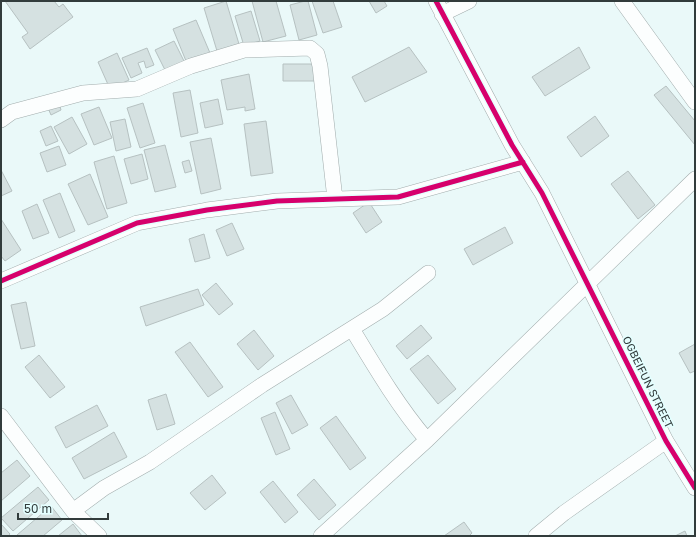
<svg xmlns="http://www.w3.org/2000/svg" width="696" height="537" font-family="'Golos Text',sans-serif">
	<rect width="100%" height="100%" fill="#eaf9f9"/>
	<path fill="#d5e1e1" stroke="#b6c1c1" d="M5,1H54L59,7L63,4L73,17L30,49L22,37L28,33Z
		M226,1L239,44L217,51L204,8Z
		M252,1H276L286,36L263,42Z
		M305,1H308L317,35L299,40L290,5Z
		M312,1H333L342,27L323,33Z
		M369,1H384L387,6L376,13Z
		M251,11L260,41L244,46L235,16Z
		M196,20L210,53L186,61L173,29Z
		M174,41L185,63L166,72L155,50Z
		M409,47L427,72L365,102L352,77Z
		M579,47L590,68L545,96L532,77Z
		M147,48L154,65L146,68L144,61L138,63L142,73L131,78L122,58Z
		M117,53L129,80L110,89L98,62Z
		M283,64H316V81H283Z
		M249,74L255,109L245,111V107L227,110L221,80Z
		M666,86L695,121V145L654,95Z
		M190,90L198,133L181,137L173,93Z
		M218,99L223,124L205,128L200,103Z
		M59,103L61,110L51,115L48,108Z
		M143,103L155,143L140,148L127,108Z
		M99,107L112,138L94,145L81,114Z
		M595,116L609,136L581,157L567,137Z
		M72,117L87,144L69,154L54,127Z
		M125,119L131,147L116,151L110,122Z
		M266,121L273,173L251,176L244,124Z
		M51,126L58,141L46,146L40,131Z
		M211,138L221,189L201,194L190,142Z
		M165,145L176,187L155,192L144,150Z
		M59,146L66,165L47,172L40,153Z
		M142,154L148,179L131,184L124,159Z
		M114,156L127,203L107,209L94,162Z
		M189,160L192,171L185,173L182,162Z
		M1,170L12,191L1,196Z
		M628,171L655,205L638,219L611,184Z
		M90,174L108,217L88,225L68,184Z
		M60,193L75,231L59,238L43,200Z
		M369,202L382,222L366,233L353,213Z
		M37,204L49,233L33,239L22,211Z
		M1,219L21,250L5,261L1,256Z
		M232,223L244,249L227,256L216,230Z
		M505,227L513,243L473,265L464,249Z
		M204,234L210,258L195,262L189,239Z
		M216,283L233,304L219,315L202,295Z
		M198,289L204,305L146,326L140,307Z
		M26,302L35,346L21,349L11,305Z
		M421,325L432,338L407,359L396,346Z
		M254,330L274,356L258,370L237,344Z
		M190,342L223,387L208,397L175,352Z
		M695,344V371L690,373L679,353Z
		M39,355L65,387L50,398L25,367Z
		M428,355L456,389L438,404L410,369Z
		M166,394L175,424L157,430L148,400Z
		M291,395L308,425L292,434L276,403Z
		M97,405L108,426L66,448L55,427Z
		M275,412L290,449L276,455L261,418Z
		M336,416L366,458L350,470L320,428Z
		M114,432L127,457L84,479L72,458Z
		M17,460L30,476L1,501V473Z
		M212,475L226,493L205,510L190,493Z
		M314,479L336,505L319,520L297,495Z
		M273,481L298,512L285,523L260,492Z
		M38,487L49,500L13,531L1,518Z
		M51,506L62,520L43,536H18L17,535Z
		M464,522L472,533L469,536H444Z
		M1,524L10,534L8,536H1Z
		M73,524L82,536H58Z
		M685,531L687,536H675Z"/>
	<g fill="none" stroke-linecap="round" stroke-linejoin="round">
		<g stroke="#a2adad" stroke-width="16">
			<path id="minor" d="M436,1L512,145L542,193L666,441L695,488
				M622,1L695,102
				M442,14L469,1
				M1,120L12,112L83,93L137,89L191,66L244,50L310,48L317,54L320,66L335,199
				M1,281L137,223L207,210L277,201L398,197L523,162
				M352,329C375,367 398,406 427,440
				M1,416L73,511L99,536
				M73,511L104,488L150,462L262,385L383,309L428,273
				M321,536L427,440L695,179
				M536,536L564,513L666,441"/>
		</g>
		<use href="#minor" stroke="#fcfefe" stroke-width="15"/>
		<g stroke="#e4ffff" stroke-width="8">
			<path id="cycleway" d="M436,1L512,145L542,193L666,441L695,488
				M1,281L137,223L207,210L277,201L398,197L523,162"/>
		</g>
		<use href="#cycleway" stroke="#d6006c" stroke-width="5"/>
	</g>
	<g text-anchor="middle" stroke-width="3" stroke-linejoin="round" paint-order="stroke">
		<g font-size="11" fill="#323c3c" stroke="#e4ffff">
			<text transform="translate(648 382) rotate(64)" y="4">OGBEIFUN STREET</text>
		</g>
	</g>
	<rect width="696" height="537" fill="none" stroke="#323c3c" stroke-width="4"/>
	<path d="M18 513v6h90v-6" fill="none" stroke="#323c3c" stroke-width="2"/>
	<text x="24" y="513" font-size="12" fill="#323c3c" stroke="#e4ffff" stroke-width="3" paint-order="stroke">50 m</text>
</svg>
